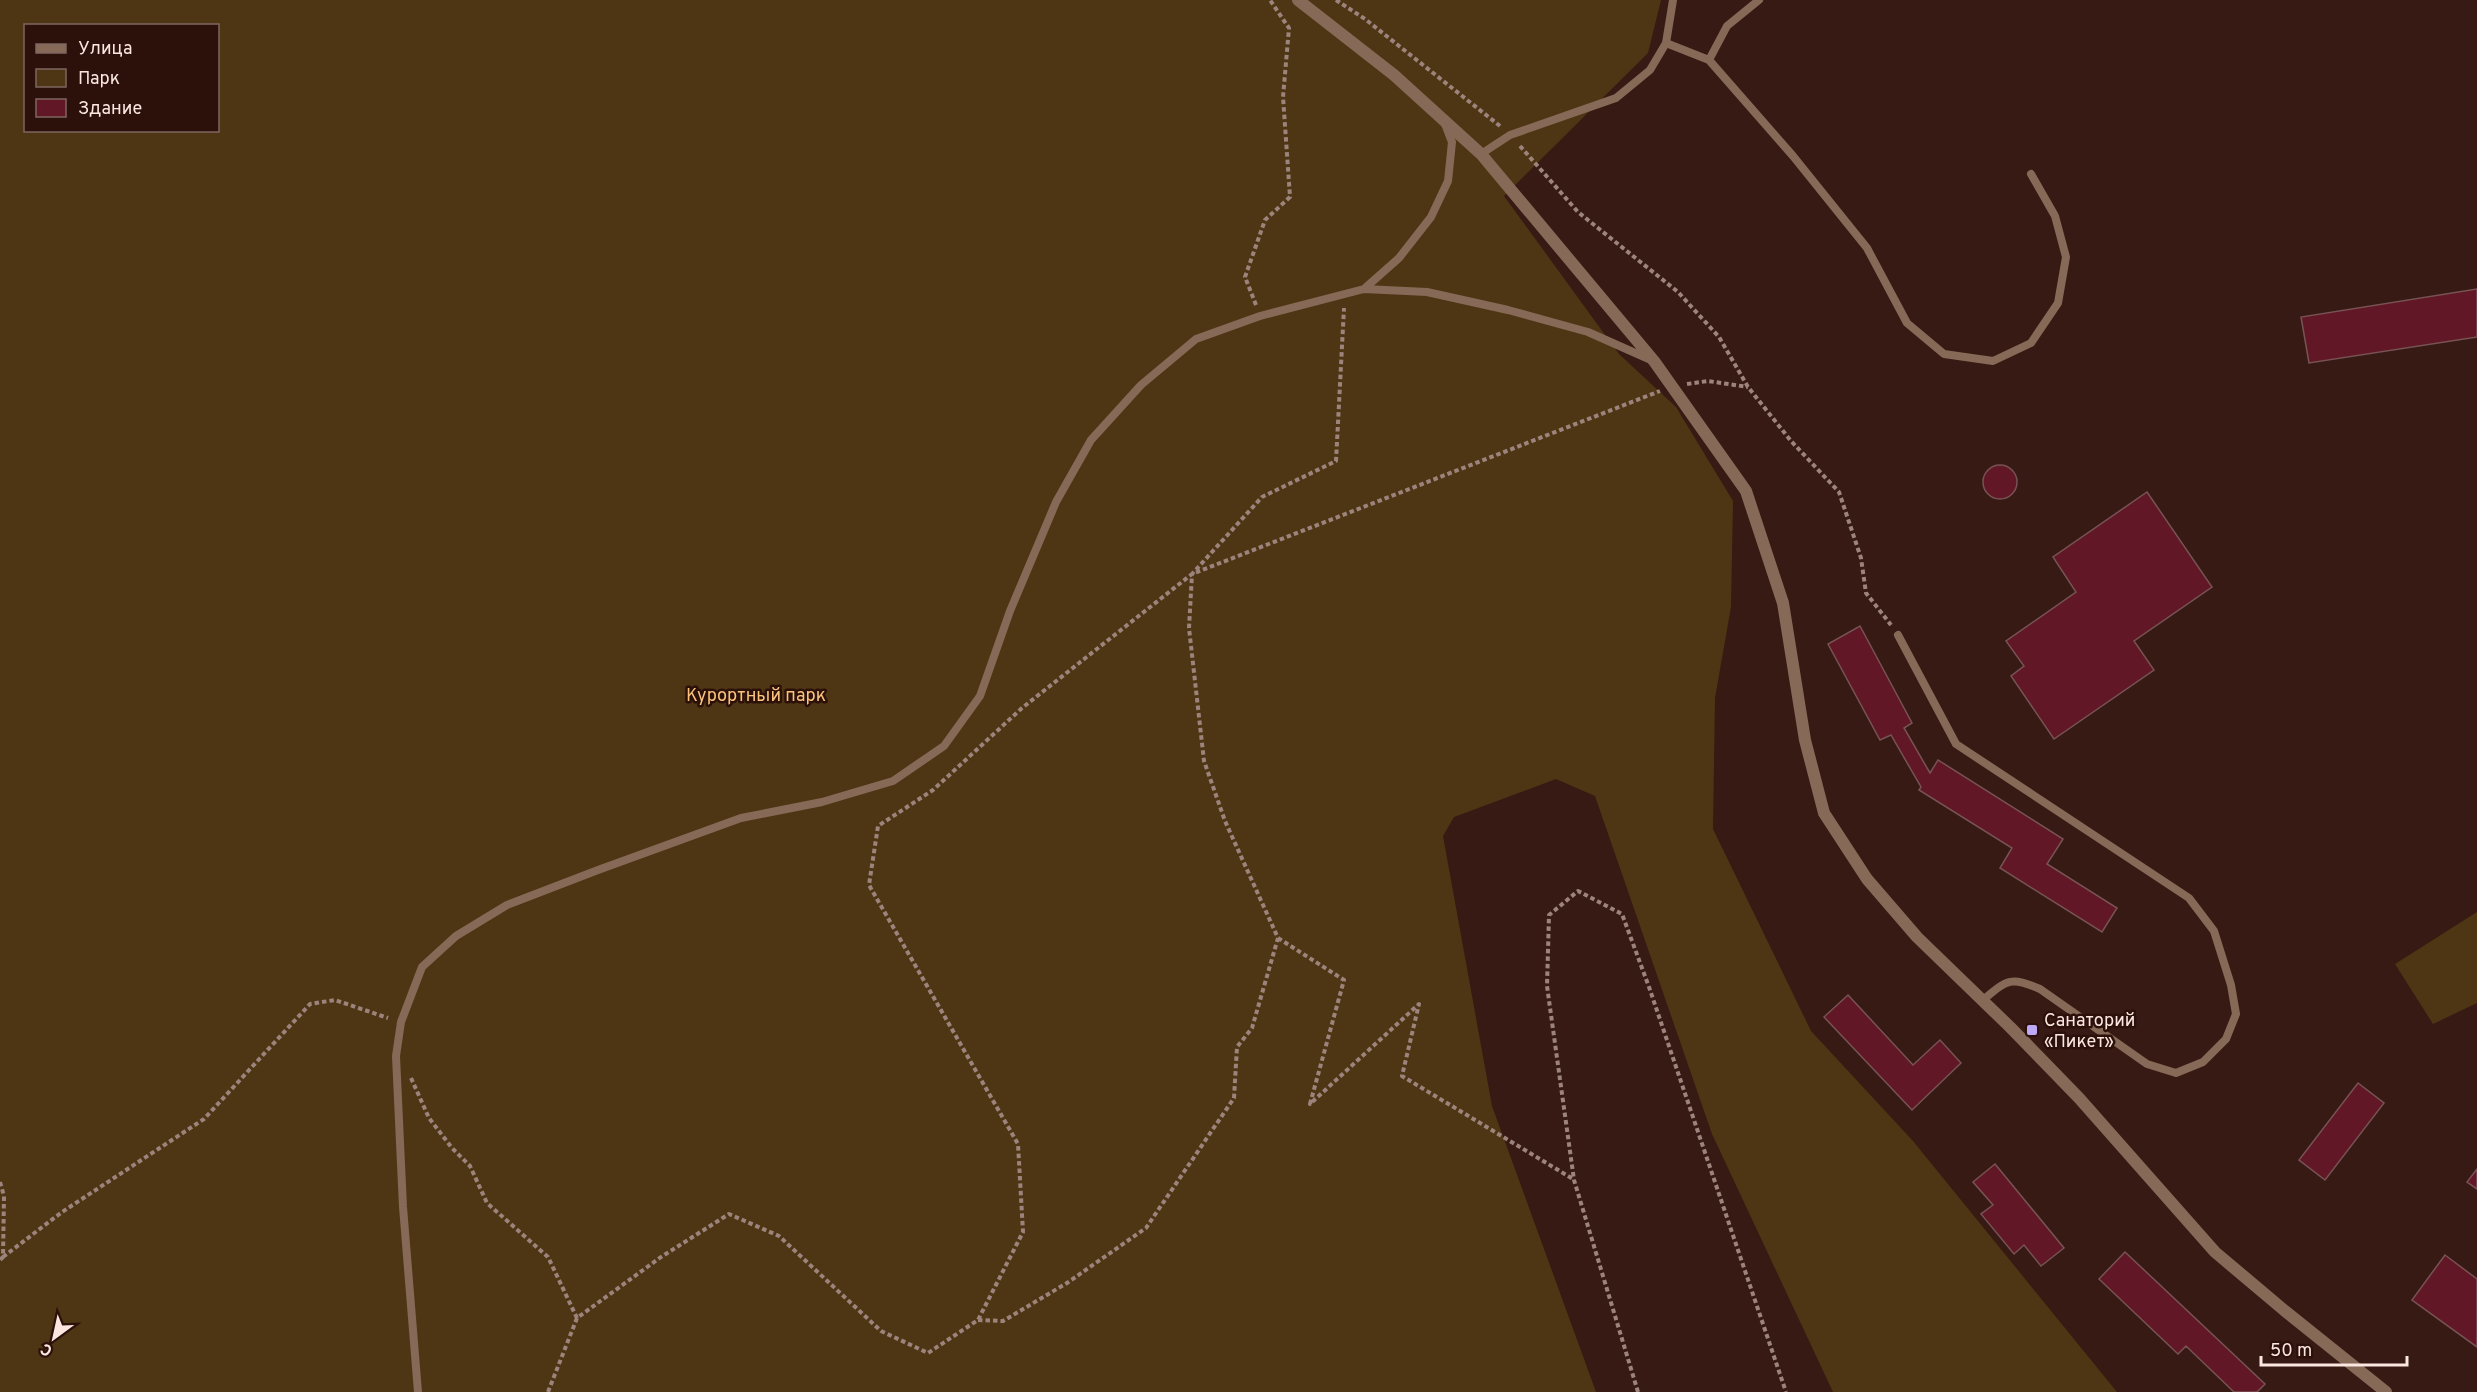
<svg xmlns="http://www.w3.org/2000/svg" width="2477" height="1392" font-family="Overpass,sans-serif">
	<rect width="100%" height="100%" fill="#371a13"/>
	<path fill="#4e3614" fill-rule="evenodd" d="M0,0H1661L1648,53L1504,196L1619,354L1676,407L1733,501L1731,607L1715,698L1713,829L1811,1031L1913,1141L2117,1392H1833L1712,1134L1595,796L1556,779L1454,817L1443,836L1492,1106L1596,1392H0ZM26,26H218V130H26Z
		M2477,912V1003L2433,1024L2395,964Z"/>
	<path fill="#611725" stroke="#775355" stroke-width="1.5" d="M2477,289V337L2309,363L2301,317Z
		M1983 482a17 17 0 1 1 34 0a17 17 0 1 1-34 0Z
		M2147,492L2212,587L2134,641L2154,670L2054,739L2011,676L2024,666L2006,641L2076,592L2053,557Z
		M1860,626L1912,723L1904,728L1930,773L1938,760L2063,839L2047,864L2117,908L2102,932L2000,868L2012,848L1919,790L1921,787L1891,735L1880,740L1828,644Z
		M1848,995L1913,1065L1940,1040L1961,1063L1912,1110L1824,1017Z
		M2358,1083L2384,1103L2325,1180L2299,1160Z
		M1995,1164L2064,1248L2041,1266L2024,1245L2014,1254L1981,1214L1993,1205L1973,1182Z
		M2477,1169V1189L2467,1182Z
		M2125,1252L2265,1384L2257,1392H2234L2186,1346L2178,1354L2099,1279Z
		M2445,1255L2477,1279V1347L2412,1300Z"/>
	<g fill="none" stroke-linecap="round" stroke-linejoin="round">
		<path stroke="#9c847d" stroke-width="4" stroke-dasharray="4.5 3" stroke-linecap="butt" d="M1336,0L1365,19L1500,126
			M1520,146L1578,212L1678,292L1719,337L1748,387L1791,441L1839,492L1861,558L1866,593L1891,625
			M1256,305L1245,277L1265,220L1290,197L1283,97L1289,28L1270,0
			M1687,384L1708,381L1748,387
			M1278,938L1344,980L1310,1104L1419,1004L1402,1076L1573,1179
			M411,1078L429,1118L452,1148L470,1166L487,1203L548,1257L577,1318
			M0,1182L4,1196L3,1257L0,1260
			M3,1257L62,1212L204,1119L310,1004L335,1000L388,1018
			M978,1320L1003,1321L1067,1283L1146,1228L1234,1098L1237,1047L1252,1028L1278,938L1225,821L1204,761L1189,628L1192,574L1262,497L1336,461L1344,308
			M548,1392L577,1318L661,1257L729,1214L779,1236L881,1331L928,1353L978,1320L1023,1232L1018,1144L869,885L878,826L933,790L1022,708L1192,574L1660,391
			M1638,1392L1574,1180L1547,986L1549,915L1578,891L1622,914L1649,987L1786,1392"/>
		<path stroke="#876957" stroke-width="8" d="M1666,43L1709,60L1793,156L1867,248L1907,323L1944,354L1993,361L2031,343L2058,303L2066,257L2055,216L2031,174
			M1709,60L1727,26L1759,0
			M1481,154L1510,135L1616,98L1650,70L1666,43L1673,0
			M1364,289L1399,258L1431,217L1448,181L1452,142L1445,124
			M1898,635L1956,744L2189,898L2214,931L2231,985L2236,1014L2226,1039L2203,1062L2176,1073L2147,1064L2040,989C2010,976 2007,980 1983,1000
			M418,1392L403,1207L396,1056L401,1022L422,967L456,936L507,905L598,870L741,818L822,802L893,781L944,746L980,696L1010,611L1056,502L1091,440L1141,385L1196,339L1260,316L1364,289L1427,292L1508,310L1588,332L1651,360"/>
		<path stroke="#876957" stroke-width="12" d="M1298,0L1394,75L1481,154L1654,361L1746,491L1783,603L1805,740L1824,813L1867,879L1917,937L2010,1027L2079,1098L2215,1252L2285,1311L2386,1392"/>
	</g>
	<rect fill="#bda9f5" stroke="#2c100a" stroke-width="2" x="2026" y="1024" width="12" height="12" rx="3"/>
	<g text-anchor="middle" stroke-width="5" stroke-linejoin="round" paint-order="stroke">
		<g font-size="18" fill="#fac47d" stroke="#2c100a">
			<text x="756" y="701">Курортный парк</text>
		</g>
		<g font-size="18" fill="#fbe6e0" stroke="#2c100a" text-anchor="start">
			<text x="2044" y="1026">Санаторий<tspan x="2044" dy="21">«Пикет»</tspan></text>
		</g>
	</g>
	<rect x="24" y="24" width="195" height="108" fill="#2c100a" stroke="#7f6660" stroke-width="1.5"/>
	<rect x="36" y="44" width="30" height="9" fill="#876957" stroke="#7f6660" stroke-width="1.5"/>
	<text x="78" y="54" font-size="18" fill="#fbe6e0">Улица</text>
	<rect x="36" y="69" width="30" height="18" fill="#4e3614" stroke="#7f6660" stroke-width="1.5"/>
	<text x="78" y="84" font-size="18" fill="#fbe6e0">Парк</text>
	<rect x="36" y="99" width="30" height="18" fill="#611725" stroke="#7f6660" stroke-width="1.5"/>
	<text x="78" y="114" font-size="18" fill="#fbe6e0">Здание</text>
	<g transform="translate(54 1338) rotate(213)" stroke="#2c100a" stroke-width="4.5" paint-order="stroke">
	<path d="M0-4.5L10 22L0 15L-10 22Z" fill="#fbe6e0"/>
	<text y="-9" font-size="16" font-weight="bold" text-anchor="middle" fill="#fbe6e0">С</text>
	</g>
	<path d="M2261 1356v9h146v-9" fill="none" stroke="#fbe6e0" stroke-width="3"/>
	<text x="2270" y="1356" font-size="18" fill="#fbe6e0" stroke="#2c100a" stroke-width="4.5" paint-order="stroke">50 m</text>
</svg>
